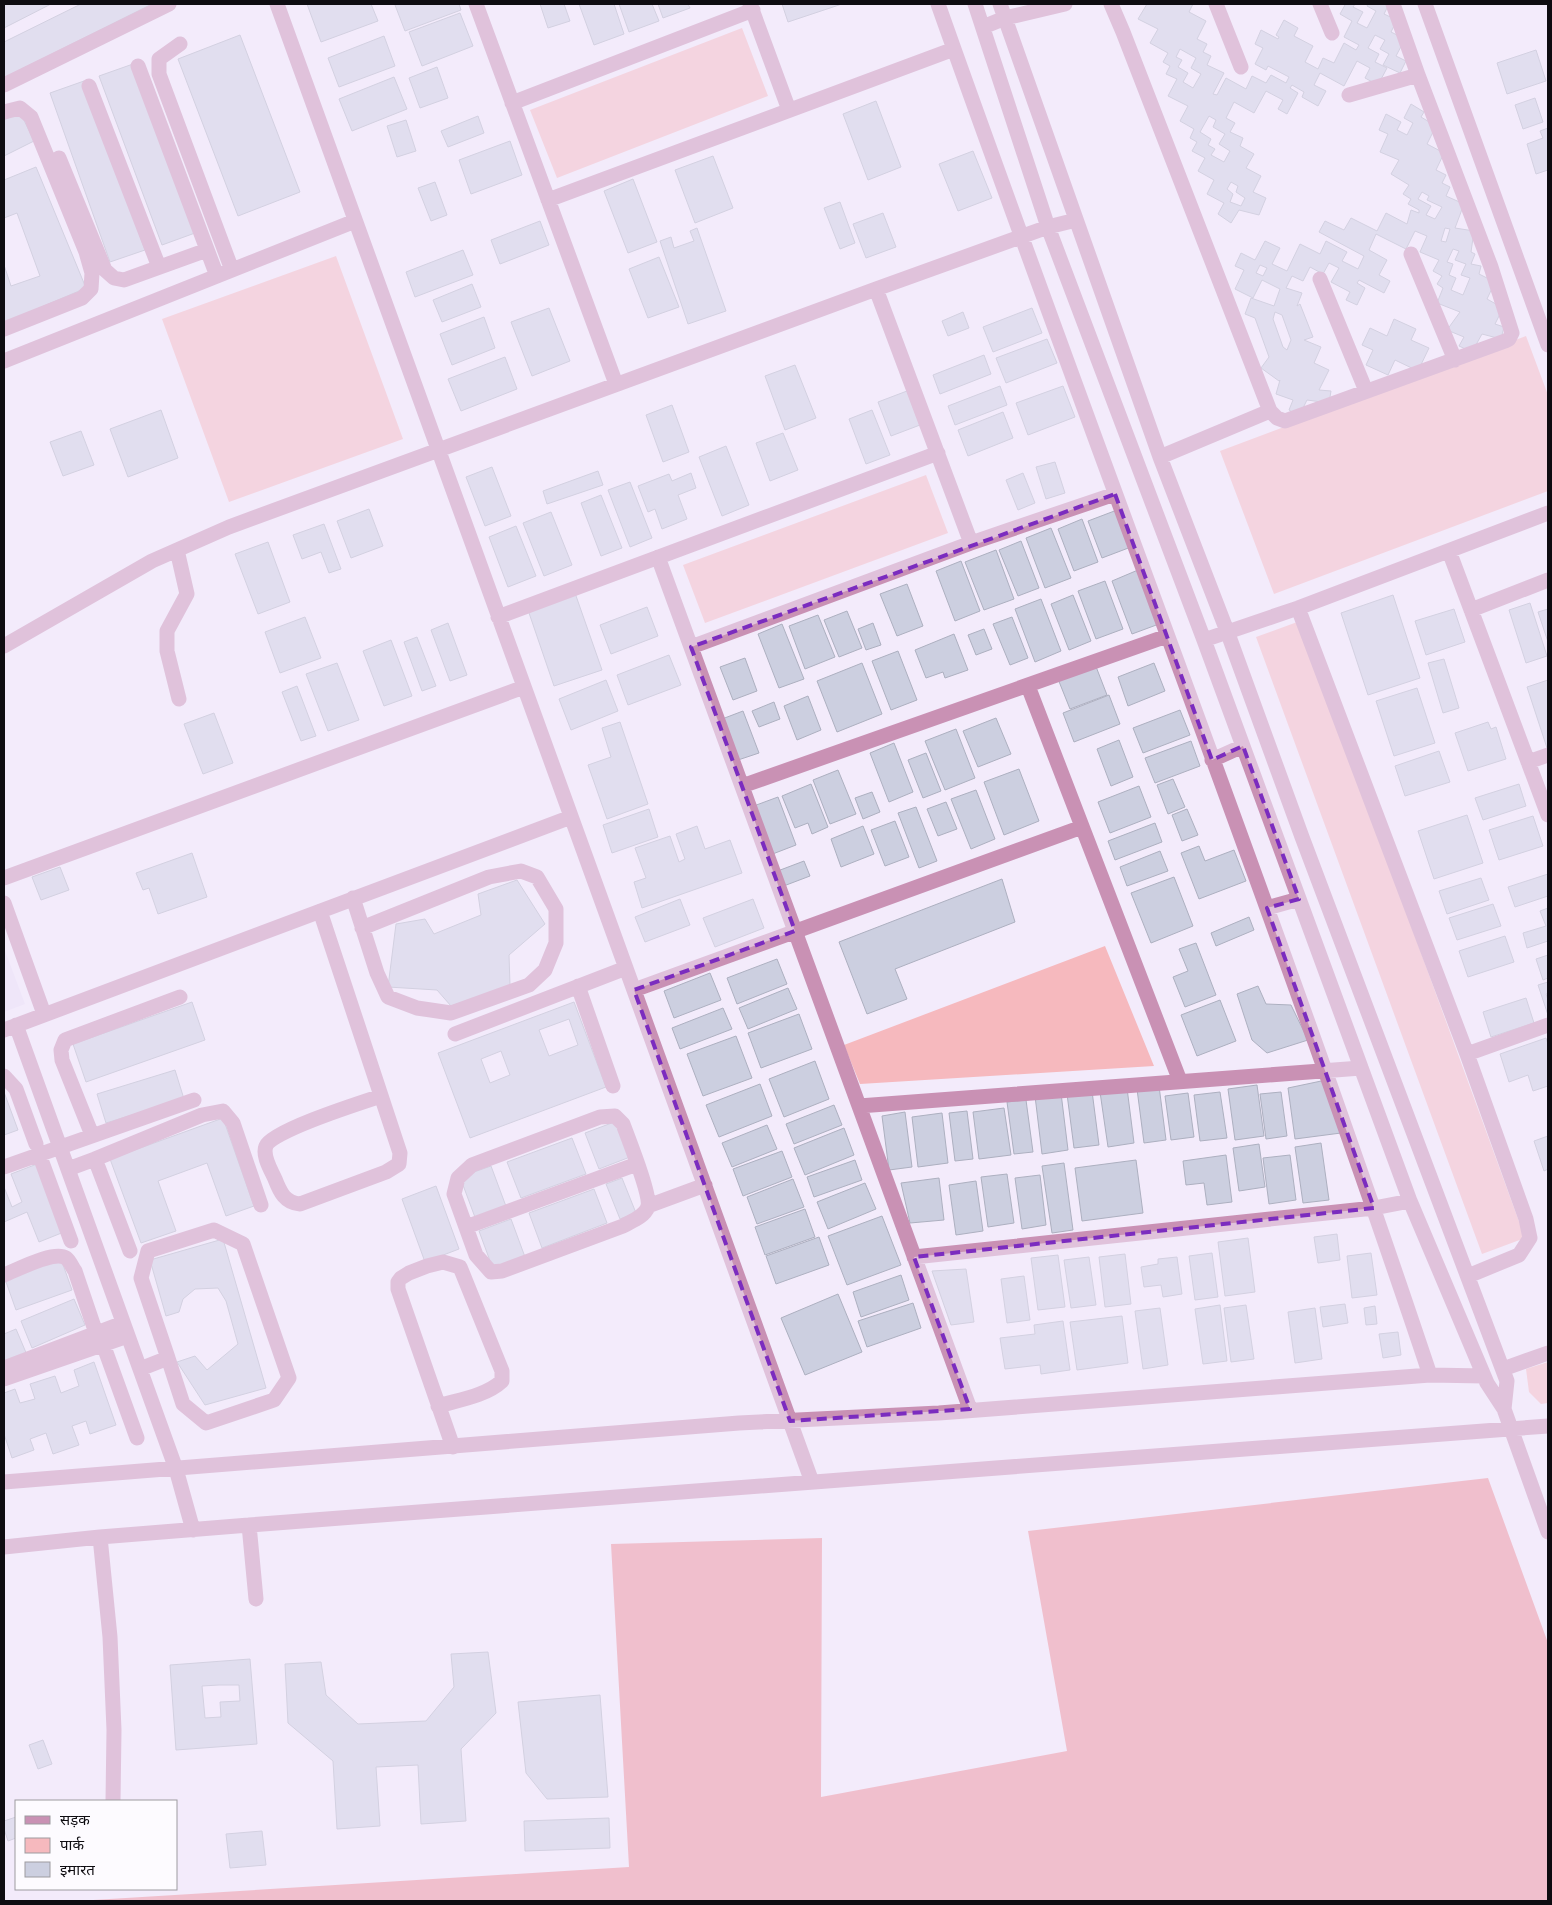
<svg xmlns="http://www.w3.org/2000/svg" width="1552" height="1905" font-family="Helvetica,'Noto Sans Devanagari',sans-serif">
	<rect width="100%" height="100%" fill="#f3ebfb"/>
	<path fill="#ece0f7" d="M4,948L25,1004L4,1012Z"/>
	<path fill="#f6b9be" d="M742,28L768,96L557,178L530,110Z
		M336,256L403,439L229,502L162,319Z
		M1526,336L1548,395V491L1274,594L1220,451Z
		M926,475L948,533L705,623L683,565Z
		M1300,621L1525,1238L1482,1254L1256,637Z
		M1105,946L1154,1066L860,1084L844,1045Z
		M1548,1362V1403L1541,1404L1529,1392L1526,1369Z"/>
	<path fill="#ee8b95" d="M1488,1478L1548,1643V1901H77L629,1867L611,1544L822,1538L821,1797L1067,1751L1028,1531Z"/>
	<path fill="#cccfe0" stroke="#adb0c0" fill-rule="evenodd" d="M4,4H51L4,28Z
		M81,4H152L4,78V42Z
		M307,4H371L378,21L321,42Z
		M399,4H459L461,10L405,31L395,5Z
		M540,4H564L570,21L548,28Z
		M579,4H614L624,34L594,45Z
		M619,4H652L659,21L629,32Z
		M658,4H688L690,8L663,18Z
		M782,4H842L788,22Z
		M1147,4H1193L1189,12L1206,21L1197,39L1207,44L1203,52L1211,56L1207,65L1224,73L1213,94L1217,95L1226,78L1246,89L1252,76L1266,83L1271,75L1286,83L1289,77L1268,66L1266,70L1255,64L1263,48L1255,44L1261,30L1278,39L1279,37L1276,35L1284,20L1298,28L1294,36L1313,46L1305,62L1318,69L1323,58L1334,63L1344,43L1356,50L1359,45L1344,37L1352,21L1340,14L1345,5L1343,4H1355L1353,7L1363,12L1357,23L1367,28L1376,11L1367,6L1368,4H1389L1384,14L1397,20L1391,32L1405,39L1396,56L1406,61L1400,73L1383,65L1389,54L1380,49L1385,40L1375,35L1368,48L1379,54L1375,62L1387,68L1378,85L1365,78L1370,68L1357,61L1344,86L1320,73L1314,85L1326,91L1318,106L1302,97L1304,92L1292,85L1290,88L1298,93L1287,114L1278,109L1283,100L1266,91L1254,113L1234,102L1226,118L1235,123L1230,132L1243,138L1240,146L1254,154L1246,168L1261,176L1253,192L1266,198L1259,215L1239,210L1231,223L1218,214L1224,203L1207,194L1214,180L1198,171L1205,158L1192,151L1197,142L1190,138L1194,129L1180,121L1188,106L1168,96L1177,79L1166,74L1170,66L1163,62L1168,53L1150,43L1158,29L1138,19ZM1180,49L1196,58L1191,68L1201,74L1193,88L1183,82L1188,73L1178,67L1182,60L1176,57ZM1209,116L1216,120L1213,127L1225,134L1219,144L1230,151L1224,162L1211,155L1215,149L1208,145L1211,139L1200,132ZM1231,182L1238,186L1236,192L1245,198L1241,206L1230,202L1233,194L1227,189Z
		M460,13L473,46L422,66L409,32Z
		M240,35L300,192L238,216L178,59Z
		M384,36L395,66L339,87L328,58Z
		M1536,50L1546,81L1507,94L1497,63Z
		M133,64L195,233L162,245L99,76Z
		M437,67L448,98L420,108L409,78Z
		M394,77L407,109L352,131L339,99Z
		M84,81L145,250L110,262L50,93Z
		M1535,98L1543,122L1523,129L1515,105Z
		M876,101L901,167L868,180L843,114Z
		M1411,104L1424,112L1421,117L1436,126L1427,144L1444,153L1436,170L1446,175L1442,183L1450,187L1446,196L1464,204L1455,228L1474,231L1471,252L1475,254L1471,264L1481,266L1479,274L1495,282L1487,299L1503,308L1495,324L1504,327L1501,339L1482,334L1472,352L1459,346L1464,337L1447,330L1460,312L1437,303L1443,288L1437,284L1442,276L1433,271L1439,260L1420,252L1427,236L1415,231L1406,249L1376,234L1369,250L1387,260L1379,275L1390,281L1384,293L1359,280L1357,283L1365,288L1357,305L1346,300L1350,292L1331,282L1339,268L1329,263L1323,274L1310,267L1303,281L1292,276L1286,288L1302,293L1297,306L1300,304L1313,337L1304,340L1321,347L1314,363L1329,370L1319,390L1331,391L1329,403L1307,400L1299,416L1289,410L1293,400L1276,394L1280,380L1279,381L1261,368L1269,357L1255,318L1245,314L1251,298L1274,306L1280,289L1262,280L1253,298L1235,289L1244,270L1235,266L1241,253L1255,260L1265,241L1280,248L1272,264L1287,271L1300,244L1320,254L1326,241L1347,252L1342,261L1358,269L1364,256L1319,232L1325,221L1344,230L1351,218L1377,231L1386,213L1407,224L1411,210L1419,213V210L1408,204L1411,199L1403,194L1409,185L1391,174L1399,160L1380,152L1388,134L1379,130L1386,114L1401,122L1397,130L1407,135L1413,123L1404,118ZM1422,192L1429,196L1427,200L1442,207L1435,219L1426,215L1431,206L1418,199ZM1445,228L1450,229L1446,242L1441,241ZM1453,249L1459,251L1455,260L1466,264L1461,275L1470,278L1463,295L1451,290L1456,278L1449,275L1453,264L1447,262ZM1260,265L1267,268L1263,276L1256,273ZM1275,312L1282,315L1291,340L1287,350L1283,347L1273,319Z
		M20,112L34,141L4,156V120Z
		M478,116L484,133L448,147L441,131Z
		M406,120L416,151L397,157L387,126Z
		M1548,128V170L1536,174L1527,144L1543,138L1540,131Z
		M510,141L522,175L471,194L459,160Z
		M973,151L992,198L958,211L939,164Z
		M713,156L733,208L695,223L675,170Z
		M36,167L86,288L4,323V265L11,286L40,276L17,213L4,218V180Z
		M633,179L657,242L628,253L604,191Z
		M435,182L447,215L431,221L418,188Z
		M840,202L855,243L840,249L824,208Z
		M883,213L896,247L866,258L853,224Z
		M540,221L549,245L500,264L491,240Z
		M697,228L726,311L688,324L660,241L671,237L674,248L694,241L690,231Z
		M463,250L473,275L415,297L406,272Z
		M659,257L679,307L648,318L629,269Z
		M472,284L481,307L442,322L433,300Z
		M549,308L570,361L532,376L511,322Z
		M1032,308L1042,333L993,352L983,327Z
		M963,312L969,328L948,336L942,321Z
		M484,317L495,348L452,365L440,334Z
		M1394,319L1416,329L1411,340L1429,348L1418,371L1395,360L1388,375L1366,365L1373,350L1362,345L1370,328L1387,336Z
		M1047,339L1057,363L1006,383L996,358Z
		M984,355L991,374L940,394L933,375Z
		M505,357L517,389L461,411L448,379Z
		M795,365L816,418L785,430L765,376Z
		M1000,386L1007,405L955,425L948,406Z
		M1063,386L1075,417L1028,435L1016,403Z
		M907,391L920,425L891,436L878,402Z
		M672,405L689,452L663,462L646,415Z
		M161,410L178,458L128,477L110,429Z
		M872,410L890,455L866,464L849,419Z
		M1003,412L1013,438L968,456L958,430Z
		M81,431L94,465L63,476L50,442Z
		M783,433L798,470L770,481L756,443Z
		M726,446L749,505L722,516L699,457Z
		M1055,462L1065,493L1046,499L1036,467Z
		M492,467L511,516L485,526L466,477Z
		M598,471L603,485L547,504L543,491Z
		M691,473L696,488L678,495L687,519L662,529L655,509L648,512L638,486L669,474L672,481Z
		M1023,473L1035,503L1018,510L1006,480Z
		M630,482L652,538L630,547L608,490Z
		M601,495L622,548L601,556L581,503Z
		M369,509L383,546L351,558L337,521Z
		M1117,510L1131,547L1102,558L1088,521Z
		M551,512L572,565L544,576L523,523Z
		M1082,519L1098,562L1074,571L1058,529Z
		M324,524L341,569L329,573L321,552L302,559L293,535Z
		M516,526L536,576L508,587L489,537Z
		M1051,528L1071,578L1045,588L1026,538Z
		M1021,541L1039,588L1018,596L999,550Z
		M268,542L290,602L258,614L235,554Z
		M996,550L1014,599L984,610L965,562Z
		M961,561L980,611L955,621L936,571Z
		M1138,570L1159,624L1132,634L1112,581Z
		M1105,581L1123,629L1096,639L1078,591Z
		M907,584L923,626L897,636L880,594Z
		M575,593L602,670L554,686L528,610Z
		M1073,595L1091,641L1069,650L1051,604Z
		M1393,595L1420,678L1368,695L1341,613Z
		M1041,599L1061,651L1035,662L1015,609Z
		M1530,603L1547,656L1526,663L1509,610Z
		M647,607L658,636L611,654L600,625Z
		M1454,609L1465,642L1426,655L1415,621Z
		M1548,609V642L1538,612Z
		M847,611L862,648L839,657L824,620Z
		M818,615L835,657L805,669L789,626Z
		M305,617L321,658L280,673L265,632Z
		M1012,617L1028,658L1010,665L993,624Z
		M448,623L467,675L450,681L431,630Z
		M873,623L881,645L866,650L858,629Z
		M782,624L804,679L779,688L758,634Z
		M984,629L992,649L976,655L968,635Z
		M954,634L968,670L945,678L943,672L926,678L915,650Z
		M417,637L436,686L422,691L404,642Z
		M391,640L412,696L384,706L363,651Z
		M898,651L917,700L891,710L872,661Z
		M669,655L681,685L628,705L617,675Z
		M745,658L757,691L733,700L720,667Z
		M1444,659L1459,708L1443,713L1428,663Z
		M337,663L359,720L328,731L306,674Z
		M862,663L882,714L837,732L817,681Z
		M1154,663L1165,691L1128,706L1118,677Z
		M1095,664L1107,695L1070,709L1058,679Z
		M606,680L618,711L571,730L559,699Z
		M1548,680V748H1547L1527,687Z
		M297,686L316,736L301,741L282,692Z
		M1417,688L1435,743L1394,756L1376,701Z
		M1109,695L1120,724L1074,742L1063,713Z
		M808,696L821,730L797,740L784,706Z
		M774,702L780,719L759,727L752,711Z
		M1180,710L1190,735L1143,753L1133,728Z
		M743,711L759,753L738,760L722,719Z
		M214,713L233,763L203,774L184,724Z
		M996,718L1011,754L978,767L963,731Z
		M620,722L648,804L607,819L588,765L611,757L602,728Z
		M1488,722L1491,729L1496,727L1506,759L1468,771L1455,733Z
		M956,729L975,778L945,790L925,741Z
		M1119,740L1133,777L1111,786L1097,749Z
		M1191,741L1200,766L1155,783L1145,758Z
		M894,743L913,792L889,802L870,753Z
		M1439,751L1450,782L1405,796L1395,766Z
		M926,753L941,791L923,798L908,760Z
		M1019,769L1039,821L1004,835L984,782Z
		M838,770L856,814L830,824L813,780Z
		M1173,779L1185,807L1168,814L1157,785Z
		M811,784L828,827L812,834L808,823L795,828L782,796Z
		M1519,784L1526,806L1483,820L1475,798Z
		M1139,786L1151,817L1110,833L1098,802Z
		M976,790L995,839L971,849L951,799Z
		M872,792L880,812L863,819L855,798Z
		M778,797L796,845L770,855L751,807Z
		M946,802L957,829L938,836L927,809Z
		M916,807L937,861L919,868L898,813Z
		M649,809L658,837L612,853L603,825Z
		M1187,809L1198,835L1182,841L1172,815Z
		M1467,815L1483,863L1434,879L1418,831Z
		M1533,816L1543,846L1499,860L1489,830Z
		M895,821L909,857L885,866L871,830Z
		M1155,823L1162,842L1115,860L1108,841Z
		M697,826L705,849L730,840L742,873L642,908L634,882L646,878L635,848L670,836L679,862L685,859L676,834Z
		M863,826L874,854L841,867L831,839Z
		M1199,846L1205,861L1234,850L1246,881L1199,899L1181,853Z
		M1160,851L1168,871L1127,886L1120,867Z
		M192,853L207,897L158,914L149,888L143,890L136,873Z
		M804,861L810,876L781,887L775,872Z
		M60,867L69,890L41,900L32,877Z
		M1548,874V896L1515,907L1508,887Z
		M1174,877L1193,926L1151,943L1131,893Z
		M1481,878L1489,900L1447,914L1439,891Z
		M1002,879L1015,922L895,969L907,999L867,1014L839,942Z
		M517,880L545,924L509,955L510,986L451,1006L437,990L388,987L396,924L425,919L434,934L481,915L478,894Z
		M680,899L690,925L645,942L635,917Z
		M753,899L764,928L715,947L703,918Z
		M1493,904L1501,926L1457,940L1449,918Z
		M1548,908V941L1527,948L1523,933L1546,926L1540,911Z
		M1249,917L1254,930L1216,946L1211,933Z
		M1505,936L1514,962L1468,977L1459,951Z
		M1196,943L1216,995L1185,1007L1173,977L1188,971L1179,949Z
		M1548,955V978L1543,980L1536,959Z
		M777,959L787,984L737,1004L727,978Z
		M710,973L721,1000L674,1018L664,991Z
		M1548,982V993L1546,994L1548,1000V1015L1538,985Z
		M1258,986L1266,1004L1291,1005L1308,1040L1267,1053L1252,1040L1237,994Z
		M788,988L797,1009L748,1029L739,1008Z
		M1526,998L1534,1023L1491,1037L1483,1012Z
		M1220,1000L1236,1041L1197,1056L1181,1015Z
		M192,1002L205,1040L86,1082L73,1044Z
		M574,1002L606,1087L470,1138L438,1053ZM569,1019L578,1045L549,1056L539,1030ZM501,1051L510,1075L490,1083L481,1059Z
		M723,1008L732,1029L680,1049L672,1028Z
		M799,1014L812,1049L761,1068L748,1033Z
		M736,1036L752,1078L703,1096L687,1054Z
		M1546,1038L1548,1044V1086L1533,1091L1528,1075L1509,1082L1500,1054Z
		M815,1061L829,1099L784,1117L769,1079Z
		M175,1070L184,1099L106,1123L97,1094Z
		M1326,1080L1341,1133L1295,1139L1288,1088Z
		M760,1084L772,1116L719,1137L706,1105Z
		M1257,1085L1264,1136L1235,1140L1228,1089Z
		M1159,1086L1166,1140L1144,1143L1137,1089Z
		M1127,1088L1134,1143L1108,1147L1100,1092Z
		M1092,1091L1099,1145L1074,1148L1067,1094Z
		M4,1092L18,1130L4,1135Z
		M1220,1092L1227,1138L1200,1141L1194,1095Z
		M1281,1092L1287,1136L1266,1139L1260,1094Z
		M1061,1093L1068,1150L1042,1154L1035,1096Z
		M1188,1093L1194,1137L1171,1140L1165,1096Z
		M1026,1100L1033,1152L1014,1154L1007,1102Z
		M834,1105L842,1125L794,1144L786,1124Z
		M1004,1108L1011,1155L979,1159L973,1112Z
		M967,1111L973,1159L955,1161L949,1113Z
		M905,1112L912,1167L889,1170L882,1116Z
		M942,1113L948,1163L918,1167L912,1117Z
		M223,1118L254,1206L226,1216L207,1163L158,1181L176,1231L141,1243L110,1159Z
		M617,1121L630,1157L599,1169L585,1133Z
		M767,1125L777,1149L732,1167L722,1143Z
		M844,1128L854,1155L805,1175L794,1148Z
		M1548,1136V1169L1544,1171L1534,1141Z
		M572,1138L586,1174L521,1198L507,1162Z
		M1321,1143L1329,1200L1303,1203L1295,1147Z
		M1259,1144L1265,1187L1239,1191L1233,1148Z
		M782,1151L792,1177L743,1196L733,1169Z
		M1226,1155L1232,1202L1207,1205L1204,1183L1186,1185L1183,1161Z
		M1290,1155L1296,1200L1269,1204L1263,1158Z
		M855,1160L862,1180L814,1197L807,1177Z
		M1136,1160L1143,1213L1082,1221L1075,1168Z
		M1064,1163L1073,1230L1052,1233L1042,1166Z
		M37,1164L64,1232L39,1242L27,1212L4,1222V1187L12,1207L22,1202L11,1174Z
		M491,1166L507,1209L476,1220L460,1177Z
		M1007,1174L1014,1223L988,1227L981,1177Z
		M1040,1175L1046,1225L1022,1229L1015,1178Z
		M622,1178L636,1213L620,1219L606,1184Z
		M939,1178L944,1220L910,1223L901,1183Z
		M793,1179L804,1207L757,1224L747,1197Z
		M976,1181L983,1231L956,1235L949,1185Z
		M865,1183L876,1209L828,1229L817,1202Z
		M436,1186L459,1249L425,1262L402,1199Z
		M594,1189L607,1223L542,1248L529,1213Z
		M805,1209L815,1237L765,1255L755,1227Z
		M882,1216L901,1265L847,1285L828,1236Z
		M511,1219L525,1257L493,1269L479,1231Z
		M1337,1234L1340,1260L1318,1263L1314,1237Z
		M819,1237L829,1265L776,1284L766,1256Z
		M1248,1238L1255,1292L1225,1296L1218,1242Z
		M223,1239L266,1388L205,1405L177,1362L195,1356L207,1370L238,1344L226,1301L218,1288L195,1289L183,1299L179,1312L166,1316L150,1260Z
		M1212,1253L1218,1297L1195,1300L1189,1256Z
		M1371,1253L1377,1295L1352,1298L1347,1256Z
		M1125,1254L1131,1304L1105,1307L1099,1257Z
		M1058,1255L1065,1307L1038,1310L1031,1258Z
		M1089,1257L1096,1305L1071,1308L1064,1260Z
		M1177,1257L1182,1294L1163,1297L1161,1285L1144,1287L1141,1267L1158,1264V1259Z
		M61,1259L72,1290L16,1310L5,1279Z
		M966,1269L974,1322L951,1325L932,1271Z
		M901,1275L909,1300L861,1317L853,1292Z
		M1024,1276L1030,1320L1007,1323L1001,1279Z
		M838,1294L862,1352L805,1375L781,1318Z
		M74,1299L85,1325L32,1348L21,1321Z
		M913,1303L921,1328L867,1347L858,1321Z
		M1345,1304L1348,1323L1323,1327L1320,1307Z
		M1220,1305L1227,1361L1203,1364L1195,1309Z
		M1246,1305L1254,1359L1231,1362L1224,1308Z
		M1375,1306L1377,1324L1366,1325L1364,1308Z
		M1160,1308L1168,1365L1143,1369L1135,1311Z
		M1315,1308L1322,1359L1295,1363L1288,1312Z
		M1122,1316L1128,1363L1077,1370L1070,1322Z
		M1063,1321L1070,1370L1041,1374L1040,1365L1005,1369L1000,1338L1035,1334L1034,1325Z
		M16,1329L27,1355L4,1365V1334Z
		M1398,1332L1401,1355L1383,1358L1379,1334Z
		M94,1362L116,1425L90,1434L86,1421L72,1426L79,1445L53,1454L46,1433L30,1439L34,1450L12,1458L4,1434V1393L15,1389L20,1403L35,1399L30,1384L55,1376L61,1393L79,1386L74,1370Z
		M488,1652L496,1713L461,1749L466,1821L421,1824L418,1765L376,1767L380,1826L337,1829L333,1761L288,1723L285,1664L321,1662L326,1695L358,1724L426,1721L454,1687L451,1654Z
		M250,1659L257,1744L176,1750L170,1665ZM219,1685H239L240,1701L220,1702L221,1717L205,1718L202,1686Z
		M600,1695L608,1797L547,1799L526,1773L518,1702Z
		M43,1740L52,1764L38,1769L29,1745Z
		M16,1817V1838L8,1841L4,1829V1821Z
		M609,1818L610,1848L525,1851L524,1821Z
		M262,1831L266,1865L230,1868L226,1834Z"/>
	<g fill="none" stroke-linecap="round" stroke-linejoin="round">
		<path stroke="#c991b4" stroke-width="15" d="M277,4L812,1482
			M476,4L616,384
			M750,4L789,110
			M938,4C1100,462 1276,914 1430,1375
			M975,4L1048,227L1204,640L1410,1201L1487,1383L1504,1409L1548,1532
			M1000,4L1160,457L1227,631L1302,837L1507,1381L1504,1409
			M1111,4L1123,32L1270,411L1277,418L1285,421L1505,341L1509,339L1512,333L1491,267L1418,75L1393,4
			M1216,4L1241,67
			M1320,4L1332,33
			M1425,4L1548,345
			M983,27L1005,18L1065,4
			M180,44L159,59V74L232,270
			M138,66L217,276
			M4,85L169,4
			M89,86L159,267
			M1349,95L1418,75
			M512,103L753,10
			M4,112L20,108L31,117L86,252L92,273L91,289L82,298L4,329
			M59,158L105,270L114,278L124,280L207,250
			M548,200L954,49
			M1411,254L1455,360
			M1320,279L1366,391
			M876,289L971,543
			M4,361L355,221
			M1160,457L1270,411
			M177,550L187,594L167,631V651L179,699
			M1449,551L1548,815
			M658,557L970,1409
			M1298,608L1467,1054L1526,1219L1530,1238L1519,1255L1468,1276
			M1471,610L1548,580
			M498,617L938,453
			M1204,640L1298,608L1548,513
			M4,646L152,561L229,527L876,289L1048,227L1076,220
			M691,647L971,543L1115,494
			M1028,686L1180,1081
			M1212,760L1243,746
			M1528,762L1548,755
			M742,786L1167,636
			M4,878L524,687
			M353,898L377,973L388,997L417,1008L451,1013L529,985L545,970L556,943V909L537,877L521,871L489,877L362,928
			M4,903L44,1014
			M1267,908L1299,899
			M320,911L400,1153L399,1164L386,1172L300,1204C285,1203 280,1192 275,1179C271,1170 262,1156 266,1146C271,1131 363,1102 381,1096
			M578,986L613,1086
			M634,990L1082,827
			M16,1025L176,1469L193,1530
			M4,1030L571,817
			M455,1034L626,968
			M1467,1054L1548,1025
			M4,1076L16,1089L36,1144
			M859,1106L1361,1068
			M615,1116L623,1124C628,1138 651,1195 648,1207C644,1217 632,1221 623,1226L502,1271L491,1272L476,1255L454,1194L458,1178L472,1165L600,1117Z
			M92,1135L62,1060L61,1050L65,1040L180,997
			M39,1154L71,1241
			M4,1167L194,1100
			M68,1169L95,1159
			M648,1206L705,1185
			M466,1227L637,1164
			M130,1251L95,1159L202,1115L223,1111L233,1123L261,1205
			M914,1257L1374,1208L1410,1201
			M4,1275C17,1270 54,1250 66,1258C70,1261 72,1267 75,1271L96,1333
			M103,1344L137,1438
			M4,1368L123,1323
			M140,1369L168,1358L183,1404L206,1423L274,1400L289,1378L243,1244L214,1230L148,1251L141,1278L168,1358
			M1503,1369L1548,1353
			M4,1379L128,1336
			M438,1406C458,1400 486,1396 502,1381V1371L460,1267L443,1262L427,1266L409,1273L401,1278L398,1282V1289L453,1447
			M4,1482L739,1423L939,1413L1430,1375L1484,1376
			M249,1525L256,1599
			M100,1537L110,1637L114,1730L113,1801
			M4,1547L100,1537L249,1525L1548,1426"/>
	</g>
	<path d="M0 0H1552V1905H0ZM1115,494L1212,760L1243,746L1299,899L1267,908L1374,1208L914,1257L970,1409L790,1421L634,990L795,931L691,647Z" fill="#f3ebfb" fill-opacity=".55" fill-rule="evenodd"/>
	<path fill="none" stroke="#7b2cbf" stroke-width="4" stroke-dasharray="10 6" stroke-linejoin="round" d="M1115,494L1212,760L1243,746L1299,899L1267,908L1374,1208L914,1257L970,1409L790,1421L634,990L795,931L691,647Z"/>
	<rect width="1552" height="1905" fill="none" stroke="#0e0c11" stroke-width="10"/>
	<rect x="15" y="1800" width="162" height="90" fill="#fdfbff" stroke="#9d9ba0"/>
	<rect x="25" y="1816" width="25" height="8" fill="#c991b4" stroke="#9d9ba0"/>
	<text x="60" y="1825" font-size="15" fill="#0e0c11">सड़क</text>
	<rect x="25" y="1838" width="25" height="15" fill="#f6b9be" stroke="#9d9ba0"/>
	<text x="60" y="1850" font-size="15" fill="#0e0c11">पार्क</text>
	<rect x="25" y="1862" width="25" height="15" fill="#cccfe0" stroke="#9d9ba0"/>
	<text x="60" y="1875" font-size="15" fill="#0e0c11">इमारत</text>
</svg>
